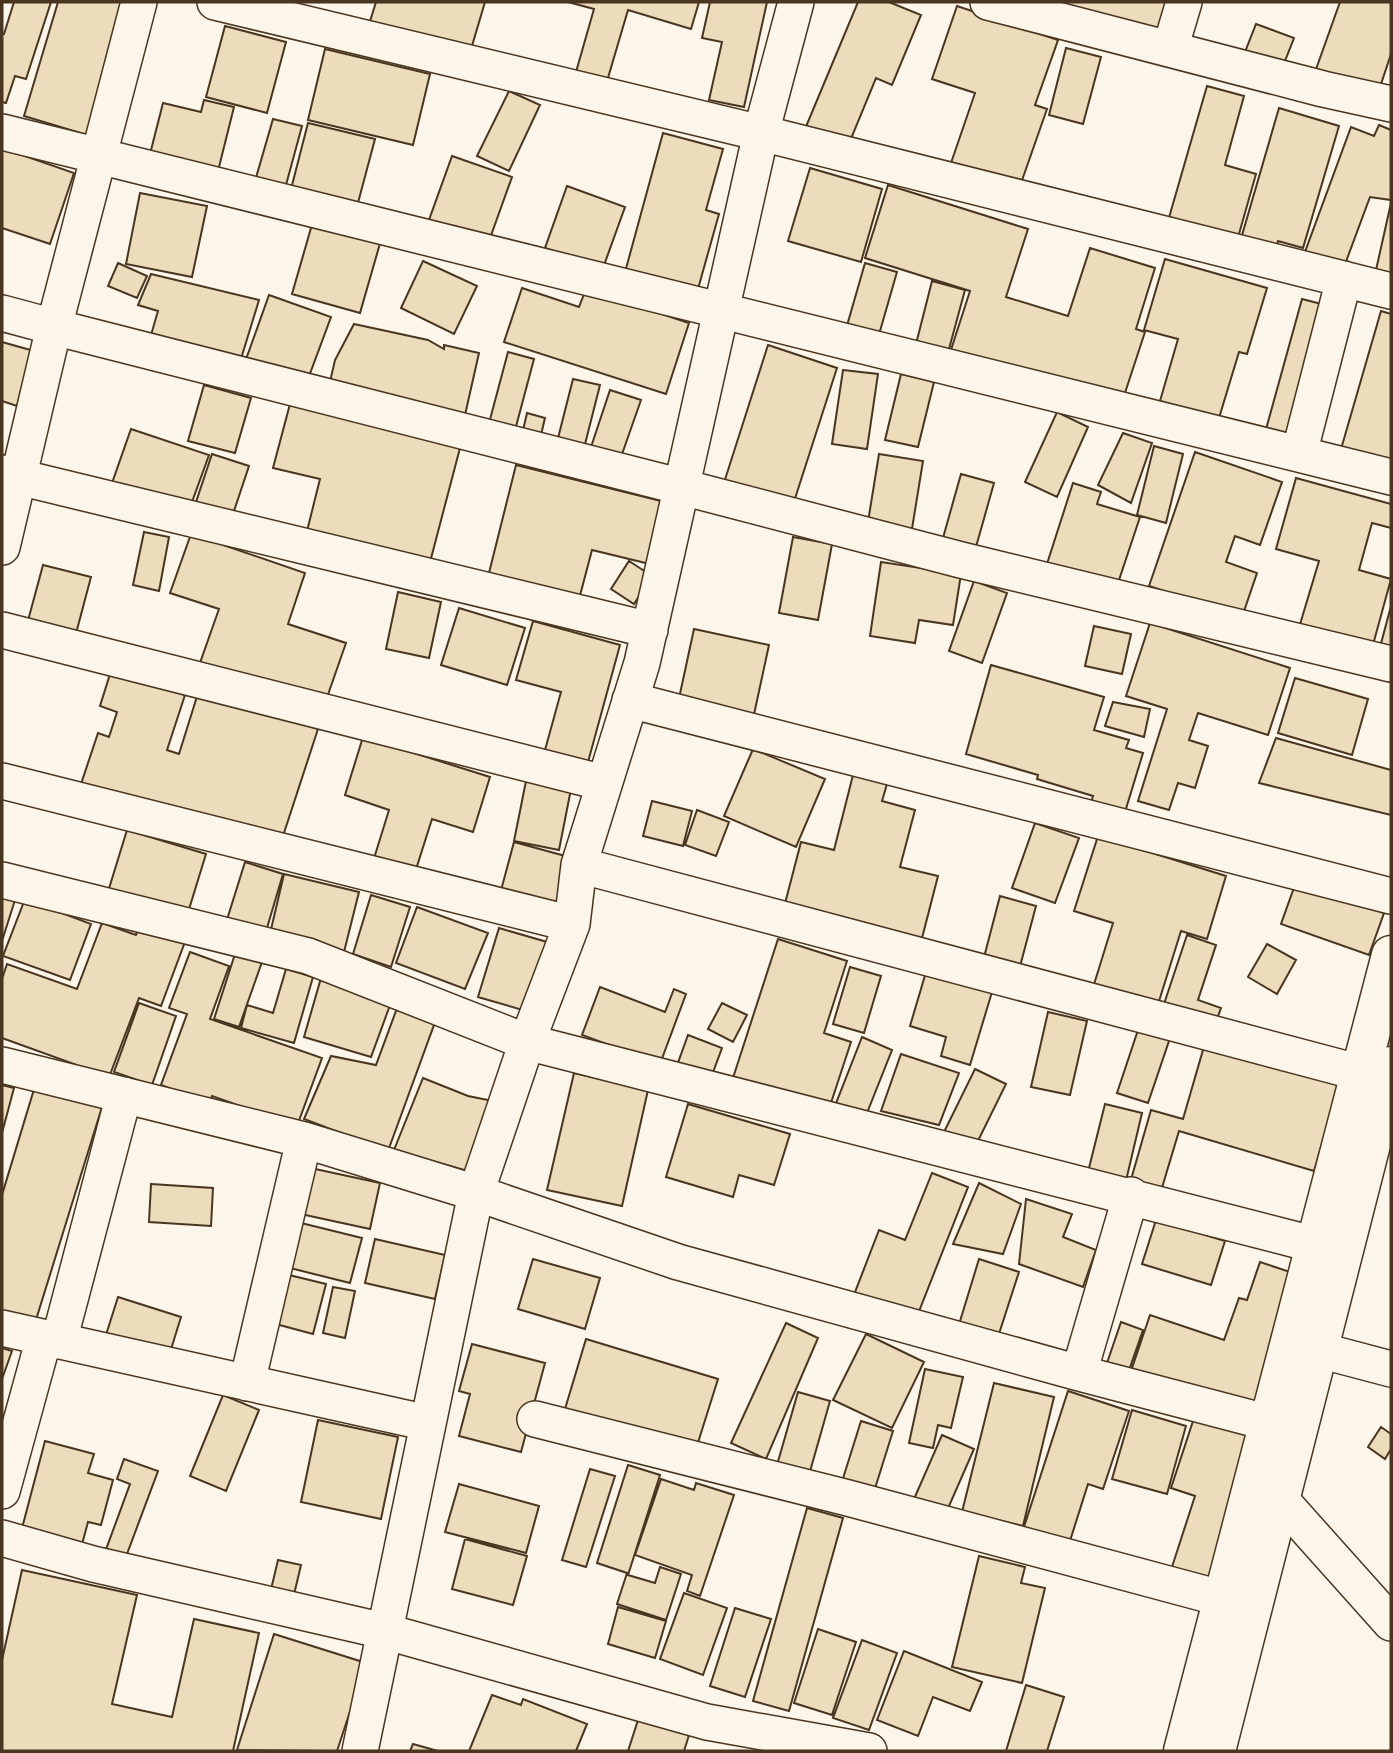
<svg xmlns="http://www.w3.org/2000/svg" width="1393" height="1753" font-family="'Noto Sans',sans-serif">
	<rect width="100%" height="100%" fill="#fbf6e9"/>
	<path fill="#ecdcbc" stroke="#4a3520" stroke-width="2" d="M14,2H51L26,79L15,76L6,103L2,102V34H4Z
		M58,2H127L87,135L24,116Z
		M376,2H485L469,56L367,31Z
		M568,2H699L691,29L628,10L605,88L574,79L594,9Z
		M710,2H767L744,107L709,100L722,42L702,38Z
		M858,2H889L921,15L892,85L876,78L848,146L805,129Z
		M1034,2H1175L1167,41Z
		M1340,2H1391V54L1378,93L1315,72Z
		M957,6L1058,40L1035,105L1047,109L1020,186L951,163L975,93L932,79Z
		M1256,24L1294,38L1283,66L1245,52Z
		M225,26L286,42L267,113L206,97Z
		M1066,48L1101,57L1083,124L1049,115Z
		M325,49L430,74L413,145L308,120Z
		M1207,86L1244,96L1225,165L1256,174L1235,248L1166,228Z
		M509,91L540,105L509,171L477,156Z
		M204,100L234,107L216,179L148,162L163,103L201,112Z
		M1279,108L1339,126L1303,248L1278,241L1274,259L1238,249Z
		M273,119L302,126L283,196L253,188Z
		M308,123L375,139L355,214L289,197Z
		M1379,125L1391,130V200L1370,197L1341,275L1302,260L1351,127L1374,136Z
		M663,133L723,149L706,210L719,214L696,296L624,276Z
		M2,148L74,173L50,244L2,228Z
		M452,156L512,177L489,241L429,220Z
		M810,168L882,189L861,262L788,241Z
		M888,185L1028,229L1006,297L1068,316L1090,248L1155,268L1136,329L1145,332L1121,405L949,356L970,291L865,258Z
		M567,186L625,207L603,268L545,248Z
		M140,193L207,206L192,277L126,264Z
		M1391,203V282L1374,279Z
		M313,221L381,240L360,313L292,294Z
		M1165,259L1267,288L1247,354L1239,352L1219,418L1160,401L1178,339L1144,330Z
		M423,261L477,286L454,334L401,308Z
		M118,263L147,276L137,298L108,286Z
		M865,263L897,272L876,345L844,336Z
		M151,274L259,300L240,362L151,335L158,311L138,305Z
		M932,281L965,290L946,360L914,352Z
		M522,288L579,307L586,289L689,323L666,394L504,342Z
		M269,295L331,317L305,387L244,365Z
		M1302,299L1333,307L1284,446L1263,440Z
		M1381,311L1391,314V472L1339,456Z
		M354,324L428,340L444,349V345L479,353L465,415L329,386L335,360Z
		M2,342L34,351L17,406L2,401Z
		M768,345L837,368L791,511L722,489Z
		M508,352L534,359L514,434L488,427Z
		M843,370L878,374L867,449L832,444Z
		M901,374L934,382L918,447L885,440Z
		M573,379L600,385L582,456L555,450Z
		M204,385L251,398L235,453L188,441Z
		M610,390L641,400L621,457L591,447Z
		M290,404L460,448L429,566L306,535L320,479L273,468Z
		M1057,412L1088,427L1057,497L1025,482Z
		M527,413L545,418L539,443L521,439Z
		M131,429L209,455L188,513L111,486Z
		M1123,433L1152,443L1131,503L1098,485Z
		M1154,446L1183,454L1166,523L1137,515Z
		M1195,452L1282,482L1260,545L1235,536L1226,562L1257,573L1242,617L1149,586Z
		M212,454L249,466L230,523L193,511Z
		M879,454L923,461L911,535L867,528Z
		M516,465L673,504L658,566L592,550L578,603L487,581Z
		M961,474L994,483L974,554L941,545Z
		M1296,478L1391,504V528L1372,523L1359,570L1391,579L1371,652L1298,631L1319,561L1276,549Z
		M1073,483L1101,492L1097,504L1140,517L1115,592L1045,570Z
		M144,532L169,537L159,591L133,585Z
		M191,534L305,573L288,624L346,643L324,706L200,663L219,609L170,593Z
		M793,537L832,544L818,620L779,613Z
		M629,561L652,576L634,604L611,589Z
		M881,562L961,574L953,625L919,620L915,643L870,636Z
		M43,565L91,577L74,641L26,628Z
		M974,581L1007,593L982,663L949,651Z
		M398,592L441,602L429,658L386,649Z
		M1391,606V653L1379,651Z
		M459,608L525,628L507,685L441,665Z
		M533,621L620,645L588,762L545,750L561,692L516,680Z
		M1150,623L1290,668L1268,735L1198,713L1189,740L1208,746L1195,788L1178,783L1169,810L1138,801L1167,709L1126,696Z
		M1094,626L1131,634L1122,674L1085,666Z
		M694,629L769,645L753,719L678,703Z
		M991,665L1104,697L1094,730L1129,740L1126,748L1143,753L1125,812L1091,803L1093,796L1037,779L1038,775L966,754Z
		M111,671L185,695L167,750L179,754L199,690L318,729L283,836L250,825L246,837L79,790L98,733L109,737L117,712L100,706Z
		M1295,678L1368,699L1352,755L1278,733Z
		M1113,702L1150,709L1144,737L1105,726Z
		M363,737L490,777L473,832L432,819L412,882L371,868L389,810L345,795Z
		M1276,738L1391,770V815L1259,783Z
		M753,749L825,779L796,847L724,816Z
		M853,775L887,784L882,801L915,810L900,867L938,876L922,938L782,915L801,842L834,850Z
		M526,781L571,789L559,850L514,841Z
		M652,801L692,811L683,846L643,836Z
		M697,810L729,822L716,856L685,845Z
		M1035,823L1079,838L1055,903L1012,888Z
		M127,830L206,854L186,919L107,895Z
		M1098,836L1226,876L1207,939L1181,931L1155,1014L1091,994L1113,923L1074,911Z
		M514,842L569,857L555,909L500,894Z
		M245,862L283,874L264,938L225,926Z
		M284,874L359,892L343,956L269,938Z
		M1296,882L1384,913L1369,955L1281,924Z
		M371,895L410,907L391,967L353,954Z
		M2,896L15,900L2,941Z
		M1000,896L1036,906L1018,974L982,965Z
		M25,899L91,924L70,980L3,956Z
		M417,907L488,933L465,989L396,963Z
		M102,923L136,935L141,923L186,939L161,1006L139,998L108,1080L76,1068L77,1065L2,1038V979L7,964L77,989Z
		M499,928L547,942L526,1011L478,997Z
		M1187,935L1216,945L1198,1000L1221,1008L1214,1027L1162,1010Z
		M778,939L847,961L824,1033L851,1042L828,1112L732,1081Z
		M1267,944L1296,960L1277,994L1248,977Z
		M190,952L229,966L210,1019L322,1058L297,1126L212,1096L209,1103L161,1085L187,1014L169,1008Z
		M235,954L262,962L239,1027L214,1019Z
		M850,967L881,976L864,1033L833,1024Z
		M286,969L313,977L294,1043L241,1028L247,1005L273,1013Z
		M926,972L992,992L970,1065L941,1056L946,1037L910,1026Z
		M321,978L393,997L371,1057L304,1037Z
		M600,987L665,1012L674,989L686,994L660,1064L582,1035Z
		M400,1000L438,1014L388,1151L304,1119L331,1056L376,1065Z
		M139,1003L176,1016L152,1085L114,1072Z
		M722,1003L747,1015L733,1042L708,1029Z
		M1048,1012L1087,1021L1070,1095L1031,1087Z
		M1140,1024L1171,1035L1148,1103L1117,1093Z
		M688,1035L722,1048L709,1083L675,1071Z
		M862,1037L892,1050L863,1123L833,1111Z
		M1205,1043L1340,1082L1314,1171L1179,1131L1161,1191L1130,1183L1151,1110L1183,1119Z
		M901,1054L959,1073L939,1125L881,1111Z
		M975,1069L1006,1084L974,1149L943,1134Z
		M574,1073L648,1090L622,1206L547,1190Z
		M423,1078L468,1096L493,1101L471,1172L394,1150Z
		M2,1085L14,1088L2,1133Z
		M35,1086L102,1107L35,1323L2,1313V1195Z
		M688,1104L790,1134L774,1185L739,1175L733,1197L666,1177Z
		M1105,1104L1142,1113L1125,1185L1087,1176Z
		M306,1167L380,1183L370,1229L296,1213Z
		M932,1173L968,1187L914,1324L852,1300L879,1230L905,1240Z
		M979,1183L1021,1204L1003,1254L953,1244Z
		M151,1184L213,1188L211,1226L149,1222Z
		M1026,1199L1072,1214L1063,1237L1096,1250L1083,1287L1019,1264Z
		M1156,1220L1225,1241L1211,1285L1142,1264Z
		M297,1222L362,1238L350,1283L286,1267Z
		M375,1239L445,1255L435,1299L365,1283Z
		M533,1259L600,1278L585,1329L518,1309Z
		M979,1259L1019,1272L996,1343L957,1331Z
		M1260,1262L1302,1276L1263,1418L1130,1374L1150,1315L1224,1340L1239,1298L1247,1300Z
		M285,1274L326,1284L313,1334L272,1323Z
		M333,1287L355,1291L345,1338L323,1333Z
		M118,1297L181,1317L168,1359L105,1338Z
		M1121,1322L1143,1330L1127,1376L1105,1369Z
		M786,1323L818,1338L766,1459L731,1443Z
		M866,1334L924,1362L892,1428L833,1400Z
		M586,1339L718,1379L696,1449L565,1409Z
		M472,1344L545,1363L521,1452L459,1436L470,1394L459,1391Z
		M2,1348L12,1351L2,1379Z
		M925,1369L963,1377L951,1428L938,1425L933,1448L909,1443Z
		M994,1383L1054,1397L1023,1526L962,1512Z
		M1068,1391L1129,1411L1103,1489L1088,1484L1069,1544L1023,1530Z
		M798,1392L830,1401L809,1475L777,1465Z
		M223,1395L259,1410L226,1491L190,1476Z
		M1132,1410L1186,1426L1167,1494L1112,1479Z
		M1195,1415L1260,1436L1212,1584L1171,1570L1195,1496L1171,1488Z
		M318,1420L398,1437L381,1519L301,1502Z
		M861,1421L893,1431L872,1498L840,1488Z
		M1381,1427L1391,1434V1449L1385,1459L1368,1447Z
		M942,1435L974,1449L946,1513L914,1499Z
		M45,1441L94,1454L88,1473L113,1480L101,1525L88,1522L81,1548L21,1532Z
		M124,1459L158,1471L124,1562L104,1555L130,1484L117,1479Z
		M628,1465L660,1475L628,1575L655,1583L660,1567L681,1574L666,1620L617,1604L627,1573L597,1563Z
		M590,1469L615,1476L586,1567L562,1560Z
		M661,1479L694,1490L696,1483L734,1495L700,1596L687,1591L692,1575L635,1555Z
		M459,1484L539,1506L526,1553L445,1532Z
		M807,1508L843,1518L789,1711L753,1701Z
		M465,1539L527,1556L513,1605L452,1589Z
		M979,1556L1025,1567L1021,1583L1045,1588L1022,1683L952,1667Z
		M278,1560L301,1565L292,1603L269,1598Z
		M22,1570L137,1595L112,1704L172,1717L194,1619L259,1633L233,1751H2V1660Z
		M684,1593L727,1608L703,1675L660,1659Z
		M618,1607L666,1621L655,1658L608,1644Z
		M735,1608L771,1619L745,1697L710,1686Z
		M818,1629L856,1642L832,1715L794,1703Z
		M274,1634L366,1663L337,1751L237,1750Z
		M862,1640L897,1653L869,1730L833,1718Z
		M904,1651L982,1682L970,1711L933,1697L918,1736L877,1720Z
		M1026,1685L1064,1697L1047,1751H1006Z
		M492,1695L521,1705L523,1699L587,1724L576,1751H469Z
		M639,1717L690,1732L684,1751H628Z
		M413,1744L438,1751H410Z"/>
	<g fill="none" stroke-linecap="round" stroke-linejoin="round">
		<g stroke="#4a3520" stroke-width="38">
			<path id="minor" d="M215,2L761,133L1391,291
				M796,2L761,133L642,663L579,865L572,924L527,1042L476,1193L678,1262L1079,1373L1270,1423
				M988,2L1323,89L1391,104
				M1170,49L1184,2
				M2,132L1391,477
				M2,313L54,327L139,2
				M1299,454L1344,279
				M2,473L650,630
				M2,547L54,327L682,487L961,560L1391,664
				M2,630L604,783
				M630,700L1391,896
				M2,781L572,924
				M579,865L1361,1073
				M2,880L308,956L527,1042L1316,1245
				M2,1065L304,1140L476,1193L360,1751
				M2,1328L428,1423
				M59,1341L124,1095
				M1319,1350L1391,1369
				M1079,1373L1131,1195
				M247,1383L304,1140
				M535,1419L848,1498L1224,1599
				M2,1491L44,1338
				M1281,1500L1391,1623
				M2,1538L93,1564L384,1631L707,1722L869,1751"/>
		</g>
		<g stroke="#4a3520" stroke-width="41">
			<path id="major" d="M1183,1751L1391,955
				M1216,1751L1391,1066"/>
		</g>
		<use href="#minor" stroke="#fbf6e9" stroke-width="35"/>
		<use href="#major" stroke="#fbf6e9" stroke-width="38"/>
	</g>
	<rect width="1393" height="1753" fill="none" stroke="#4a3520" stroke-width="7"/>
</svg>
